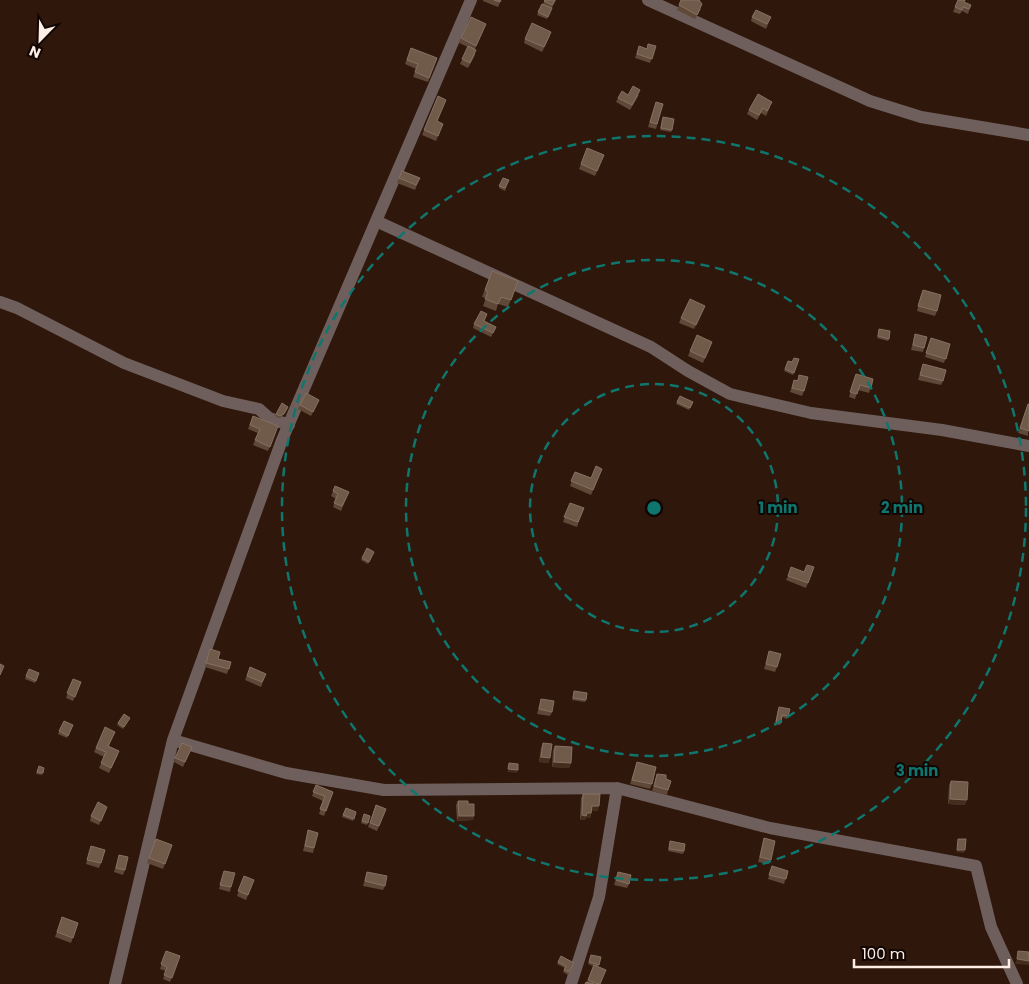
<svg xmlns="http://www.w3.org/2000/svg" width="1029" height="984" font-family="Poppins,sans-serif">
	<rect width="100%" height="100%" fill="#2f170b"/>
	<g fill="none" stroke-linecap="round" stroke-linejoin="round">
		<path stroke="#6e5f5d" stroke-width="12" d="M648,0L870,101L921,117L1029,135
			M376,221L651,347L688,371L730,394L811,413L942,430L1029,446
			M0,302L17,308L124,363L223,401L259,409L269,418L289,425
			M173,740L286,773L384,790L617,788L770,828L976,866L991,927L1017,984
			M115,984L173,740L282,440L471,0
			M571,984L599,897L617,788"/>
	</g>
	<path fill="#5f4837" d="M483,0H501L498,7L483,1Z
		M545,0H556L552,8L543,4Z
		M958,0L971,5L968,14L962,11L960,14L953,12Z
		M542,4L552,8L547,19L537,15Z
		M679,5L701,9L695,19L677,10Z
		M752,17H771L766,29L751,21Z
		M486,24L475,49V55L468,68L460,64L468,47L459,43L461,38Z
		M550,36L542,52L524,43L525,39Z
		M639,46L647,49L656,46L650,63L635,58Z
		M411,48L437,58L428,82L413,77L416,69L405,64Z
		M628,95H639L630,110L616,102L618,98Z
		M438,96L437,121L443,124L436,141L422,135Z
		M656,102L663,104L656,129L648,127Z
		M770,107L766,116L761,113L757,120L747,114L749,110Z
		M662,119L672,130L671,132L660,130Z
		M587,148L604,155L595,176L579,169Z
		M402,171L420,178L415,190L397,183Z
		M503,178L509,180L505,191L499,188Z
		M492,271L518,281L508,307L498,304L496,311L483,306L486,298L482,297Z
		M921,295L937,311L935,316L917,311Z
		M705,306L694,329L679,323L681,318Z
		M484,321L496,327L491,337L473,328L474,324Z
		M879,329L889,339L888,341L877,338Z
		M915,334L924,348L923,352L911,350Z
		M931,338L950,344L944,363L925,357Z
		M712,342L703,363L688,356L690,351Z
		M799,359L793,375L784,371L788,361L792,362Z
		M923,364L943,381L941,385L918,380Z
		M856,374L873,379L869,393L858,390L855,399L849,397Z
		M799,375L804,391L802,396L790,392L794,380L797,381Z
		M680,396L693,402L689,410L676,404Z
		M319,400L311,416L298,409L300,405Z
		M1028,404H1029L1028,436L1018,433Z
		M276,414L284,416L279,418L275,416Z
		M253,416L278,426L268,451L253,445L258,433L248,429Z
		M602,469L591,495L570,486L575,472L591,478Z
		M335,486L349,492L341,511L333,507L336,499L331,496Z
		M570,503L584,508L577,527L563,522Z
		M367,548L374,552L368,564L361,560Z
		M814,567L806,588L786,580L788,576L804,572Z
		M210,649L218,659L231,662L227,674L205,667Z
		M768,656L777,667L775,672L764,669Z
		M250,667L266,674L261,687L245,680Z
		M39,673L35,683L25,679L26,676Z
		M73,679L81,682L73,701L66,698Z
		M574,691L586,700L585,702L572,700Z
		M541,699L552,712L550,716L537,714Z
		M778,709L788,716L787,719L782,717L780,725L775,724Z
		M130,718L123,729L117,725L118,723Z
		M64,721L73,725L67,738L58,734Z
		M115,732L109,746L118,755L109,773L99,768L104,757L94,752L96,748Z
		M543,743L549,763L539,762L541,748Z
		M555,746L571,763L569,768L552,767L553,750Z
		M192,747L183,767L174,762L175,758Z
		M637,762L652,784L650,789L630,784Z
		M39,766L44,768L42,775L36,774Z
		M657,774L668,790L667,795L652,791Z
		M951,781L965,805L948,804L949,785Z
		M316,785L333,792L324,816L319,814L323,801L312,796Z
		M583,794L598,811H592L590,818L586,817L585,820H580L581,798Z
		M458,801L468,804L474,816L473,820L457,821L456,805Z
		M376,805L386,809L377,831L368,827Z
		M346,808L356,812L353,821L342,817Z
		M105,811L99,825L90,821L91,816Z
		M364,814L370,816L367,825L361,823Z
		M308,830L314,848L313,853L303,851Z
		M764,838L771,860L769,864L758,862Z
		M156,839L172,845L163,869L147,863Z
		M670,841L684,851L683,854L668,851Z
		M91,846L101,863L99,868L86,864Z
		M119,855L125,870L123,875L114,872Z
		M772,866L788,871L784,884L768,879Z
		M224,871L231,887L230,892L219,889Z
		M367,872L385,886L383,890L363,886Z
		M618,872L629,884L627,888L614,885Z
		M244,876L254,880L246,900L237,896Z
		M62,917L78,923L71,943L55,937Z
		M166,951L180,956L170,982L163,979L166,971L160,969Z
		M591,955L601,957L598,967L600,984H585L587,982L593,966L588,964Z
		M561,956L574,963L568,975L563,972L565,968L557,964Z"/>
	<path fill="#452d1e" d="M541,757L550,758L549,763L539,762Z
		M554,762L571,763L569,768L552,767Z
		M508,769L518,770L517,773L508,772Z
		M950,799L967,800L965,805L948,804Z
		M592,806H599L598,811H590Z
		M587,813H591L590,818L586,817L585,820H580L582,815Z
		M459,816H474L473,820L457,821Z
		M957,850H965L964,853L956,852Z
		M1017,959L1029,961V965L1015,964Z"/>
	<path fill="#705a4a" stroke="#867162" d="M494,0H501L500,2Z
		M545,0H555L552,5L544,1Z
		M681,0H699L702,4L697,15L679,5Z
		M958,0H965L964,2L971,5L969,9L963,7L962,10L955,7Z
		M542,4L552,8L548,17L538,12Z
		M756,10L771,17L767,24L752,17Z
		M471,17L486,24L476,46L461,38Z
		M532,23L551,32L544,47L525,39Z
		M648,44L656,46L652,59L637,54L639,46L647,49Z
		M468,46L476,50L470,63L462,59Z
		M411,48L437,58L429,78L415,72L418,64L407,60Z
		M633,86L640,90L632,105L618,98L622,91L628,95Z
		M758,94L772,102L767,111L763,108L759,115L749,110Z
		M438,96L446,100L437,121L443,124L438,136L424,130Z
		M656,102L663,104L657,124L650,122Z
		M663,117L674,119L672,130L661,128Z
		M587,148L604,155L597,171L581,164Z
		M402,171L420,178L416,185L399,178Z
		M503,178L509,180L505,188L499,186Z
		M492,271L518,281L511,300L501,297L498,304L485,299L488,292L485,290Z
		M923,290L941,295L937,311L918,306Z
		M690,299L705,306L696,325L681,318Z
		M481,311L487,314L484,321L496,327L493,333L474,324Z
		M879,329L890,331L889,339L878,336Z
		M915,334L927,337L924,348L913,345Z
		M697,335L712,342L705,358L690,351Z
		M931,338L950,344L946,359L926,353Z
		M794,358L799,359L794,373L785,369L788,361L792,362Z
		M923,364L946,370L943,381L920,375Z
		M856,374L873,379L871,388L860,385L857,394L850,392Z
		M799,375L808,377L804,391L792,388L794,380L798,381Z
		M306,393L319,400L313,412L300,405Z
		M680,396L693,402L690,408L677,402Z
		M282,403L288,407L284,414L280,416L276,414Z
		M1028,404H1029V431L1020,428Z
		M253,416L278,426L270,447L255,440L260,429L250,425Z
		M596,466L602,469L593,490L571,481L575,472L591,478Z
		M335,486L349,492L342,506L334,503L338,494L333,491Z
		M570,503L584,508L578,522L564,517Z
		M367,548L374,552L369,562L362,558Z
		M807,565L814,567L808,583L788,576L791,567L804,572Z
		M210,649L220,652L218,659L231,662L229,669L206,663Z
		M769,651L781,654L777,667L766,664Z
		M0,664L4,666L0,675Z
		M250,667L266,674L262,682L247,676Z
		M29,669L39,673L36,681L26,676Z
		M73,679L81,682L75,697L67,693Z
		M574,691L587,693L586,700L573,698Z
		M541,699L554,701L552,712L539,709Z
		M779,707L790,709L788,716L782,715L781,723L776,722Z
		M124,714L130,718L124,727L118,723Z
		M64,721L73,725L68,736L59,731Z
		M105,727L115,732L108,746L119,751L111,768L101,763L106,752L96,748Z
		M182,743L192,747L185,762L175,758Z
		M543,743L552,744L550,758L541,757Z
		M555,746L572,747L571,763L554,762Z
		M637,762L656,767L652,784L632,780Z
		M509,763L518,764V770L508,769Z
		M39,766L44,768L43,773L37,772Z
		M657,774L666,775V779L671,781L668,790L654,786Z
		M951,781L968,782L967,800L950,799Z
		M316,785L333,792L326,811L320,809L325,796L313,792Z
		M583,794H600L599,806H592L591,813H587L586,816L582,815Z
		M458,801H468V804H474V816H459Z
		M98,802L107,807L101,821L91,816Z
		M376,805L386,809L379,826L370,823Z
		M346,808L356,812L354,819L343,815Z
		M364,814L370,816L368,823L362,821Z
		M308,830L318,833L314,848L305,846Z
		M764,838L775,841L771,860L760,857Z
		M156,839L172,845L165,864L149,858Z
		M958,839H966L965,850H957Z
		M670,841L685,844L684,851L669,849Z
		M91,846L105,850L101,863L87,860Z
		M119,855L128,857L125,870L116,868Z
		M772,866L788,871L786,879L769,875Z
		M224,871L235,873L231,887L220,885Z
		M367,872L387,876L385,886L365,881Z
		M618,872L631,875L629,884L616,880Z
		M244,876L254,880L248,895L238,891Z
		M62,917L78,923L73,938L57,932Z
		M166,951L180,956L172,978L164,975L167,967L161,964Z
		M1018,951L1029,952V961L1017,959Z
		M591,955L601,957L599,965L589,962Z
		M561,956L574,963L569,972L564,970L566,966L558,962Z
		M594,965L606,970L600,984H598L588,980Z
		M586,982L594,984H585Z"/>
	<g fill="none" stroke="#0f766e" stroke-width="2.5" stroke-dasharray="9 6">
		<circle cx="654" cy="508" r="124"/>
		<circle cx="654" cy="508" r="248"/>
		<circle cx="654" cy="508" r="372"/>
	</g>
	<circle cx="654" cy="508" r="8" fill="#0f766e" stroke="#100603" stroke-width="2.5"/>
	<g font-size="15" text-anchor="middle" font-weight="bold" fill="#0f766e" stroke="#100603" stroke-width="4" stroke-linejoin="round" paint-order="stroke">
		<text x="778" y="513">1 min</text>
		<text x="902" y="513">2 min</text>
		<text x="917" y="776">3 min</text>
	</g>
	<g transform="translate(40 40) rotate(203)" stroke="#100603" stroke-width="4" paint-order="stroke">
	<path d="M0-4L9 19L0 12L-9 19Z" fill="#feede5"/>
	<text y="-8" font-size="14" font-weight="bold" text-anchor="middle" fill="#feede5">N</text>
	</g>
	<path d="M854 959v8h155v-8" fill="none" stroke="#feede5" stroke-width="2.5"/>
	<text x="862" y="959" font-size="15" fill="#feede5" stroke="#100603" stroke-width="4" paint-order="stroke">100 m</text>
</svg>
